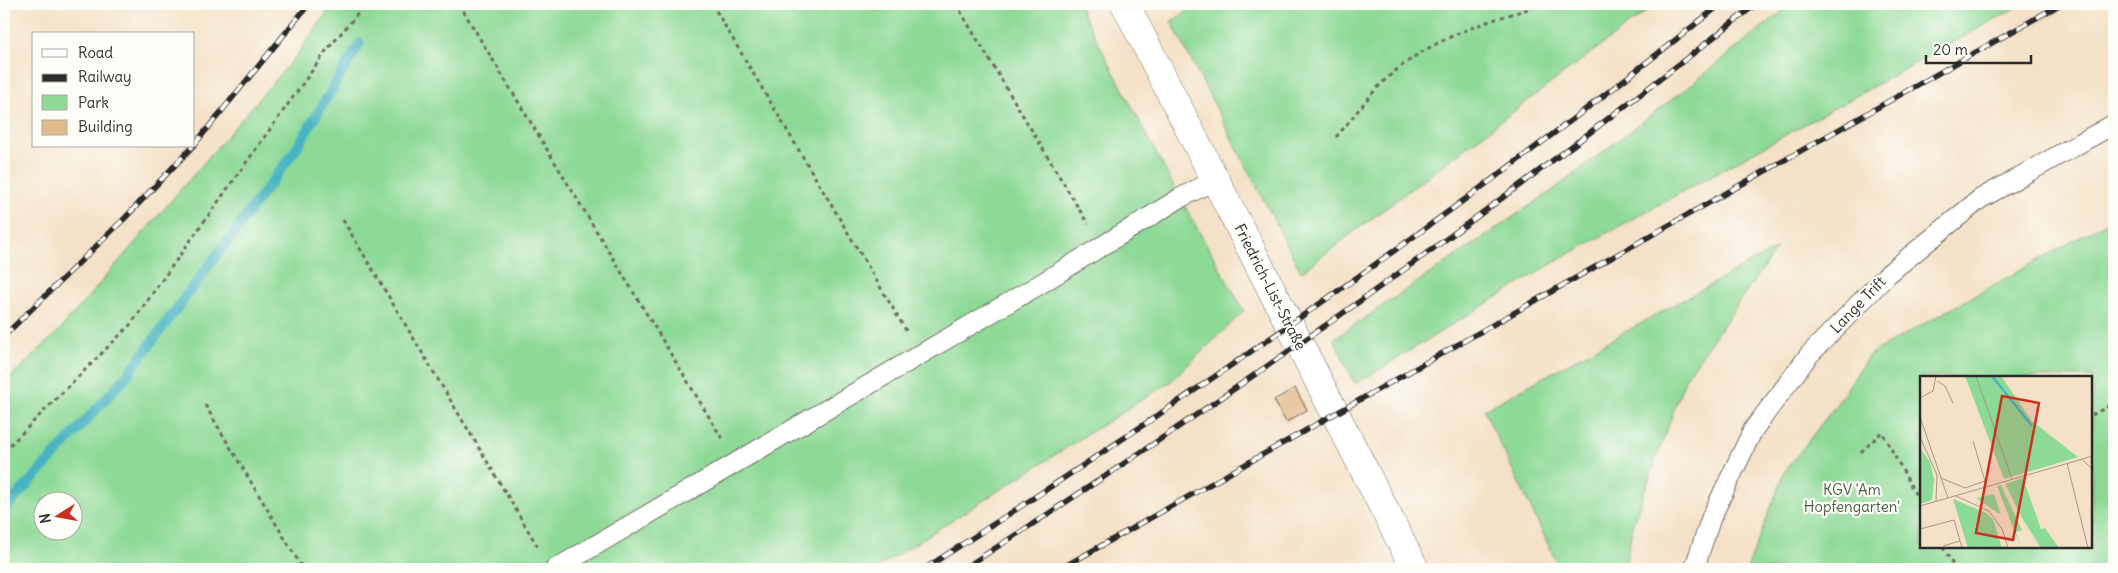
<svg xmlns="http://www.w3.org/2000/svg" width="2118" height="573" font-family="Delius,sans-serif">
	<rect width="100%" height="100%" fill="#fdfcf7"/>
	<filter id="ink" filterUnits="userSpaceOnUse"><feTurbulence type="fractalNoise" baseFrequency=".02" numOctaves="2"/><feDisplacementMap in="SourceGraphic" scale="10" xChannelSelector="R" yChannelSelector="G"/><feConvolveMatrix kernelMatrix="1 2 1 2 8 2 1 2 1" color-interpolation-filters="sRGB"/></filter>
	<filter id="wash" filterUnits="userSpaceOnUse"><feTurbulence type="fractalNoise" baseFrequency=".0096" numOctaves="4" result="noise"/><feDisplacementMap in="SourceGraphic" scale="20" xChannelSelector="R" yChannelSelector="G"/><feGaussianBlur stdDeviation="1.12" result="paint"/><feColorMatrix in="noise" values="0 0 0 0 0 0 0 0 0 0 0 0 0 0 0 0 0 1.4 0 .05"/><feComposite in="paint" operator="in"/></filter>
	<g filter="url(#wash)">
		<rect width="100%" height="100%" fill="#f4e1c7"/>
		<path fill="#8dd996" stroke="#5c8260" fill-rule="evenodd" d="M333,4H1078L1180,198L1244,311L1170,382L875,569H4V383L57,333L296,56ZM42,500H72V530H42Z
			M1201,4H1656L1301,272L1171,21Z
			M1791,4H2023L1560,259L1355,384L1334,339L1553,190L1687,88Z
			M2114,218V569H1747L1785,471L1836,405L1870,354ZM1922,377H2092V547H1922Z
			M1777,248L1685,379L1633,523L1625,569H1560L1484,410Z"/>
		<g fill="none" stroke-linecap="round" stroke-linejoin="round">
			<path stroke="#46b3c2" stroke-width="10" d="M4,510L125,378L296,149L360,43"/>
		</g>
		<g id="blocks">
			<path fill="#e3ba8c" d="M1295,388L1307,410L1286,422L1274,400Z"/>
		</g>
	</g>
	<g filter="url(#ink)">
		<use href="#blocks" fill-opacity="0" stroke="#716b62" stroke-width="1"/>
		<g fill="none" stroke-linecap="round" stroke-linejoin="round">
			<g stroke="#716b62" stroke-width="21">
				<path id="service" d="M555,569L1037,286L1180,198L1215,180
					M1694,569L1711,518L1753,430L1809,355L1888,274L1980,199L2114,124"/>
			</g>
			<g stroke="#716b62" stroke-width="29">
				<path id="tertiary" d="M1125,4L1415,569"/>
			</g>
			<path stroke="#716b62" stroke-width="3" stroke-dasharray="4 4" stroke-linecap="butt" d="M459,4L723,440
				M712,4L907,332
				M956,4L1088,224
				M1336,137C1352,119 1366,99 1383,82C1427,39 1488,20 1546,4
				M343,220L538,547
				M205,405L303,569
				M2092,415L2114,403
				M4,451L130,325L326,51L366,4
				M1861,452L1882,432L1919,501L1922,500
				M1919,501L1922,506
				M1943,547L1955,569"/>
			<use href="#service" stroke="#fff" stroke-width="19"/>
			<use href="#tertiary" stroke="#fff" stroke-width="28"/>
			<g stroke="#2b2b2b" stroke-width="5.5">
				<path id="rail" d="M194,145L309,4
					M4,336L125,218L193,146
					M924,569C1199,393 1466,207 1721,4
					M963,569C1236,394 1501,206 1756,4
					M1060,569L2061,4"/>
			</g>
			<use href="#rail" stroke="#fdfcf7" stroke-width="4" stroke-dasharray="11" stroke-linecap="butt"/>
		</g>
	</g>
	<g text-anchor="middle" stroke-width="4.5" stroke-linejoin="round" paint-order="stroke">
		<g font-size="15" fill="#2b2b2b" stroke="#fdfcf7">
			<text transform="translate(1270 287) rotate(63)" y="5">Friedrich-List-Straße</text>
			<text transform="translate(1858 305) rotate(-46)" y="5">Lange Trift</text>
		</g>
		<g font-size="15" fill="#485f4b" stroke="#fdfcf7">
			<text x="1852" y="495">KGV 'Am<tspan x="1852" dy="17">Hopfengarten'</tspan></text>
		</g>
	</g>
	<g transform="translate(1920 376)">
		<rect width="172" height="172" fill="#f4e1c7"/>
		<path d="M45,0H81L112,45L158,81L84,103ZM0,72L10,86L14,104L12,124L0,128ZM103,102L121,153L125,152L139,172H121L102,142L85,108ZM81,109L102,154L96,156L101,172L77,110ZM74,118L81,139L56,122ZM33,123L66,137L73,143L82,172H48Z" fill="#8dd996"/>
		<path fill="none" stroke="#46b3c2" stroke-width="2.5" d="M72,0L112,50"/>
		<path fill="none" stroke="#a49889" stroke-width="1" d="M56,0L92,103M17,5L25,10L33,27M0,22L13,15L16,0M0,41L28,122M0,61L17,99L16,125M162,83L173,94M147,87L168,172M21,102L45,112L65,105L53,65M36,120L69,135L82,153L88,172M0,130L173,80M0,153L34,144L42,172M23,170L40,165"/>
		<path fill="#c8321e" fill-opacity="0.15" stroke="#c8321e" stroke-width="2.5" d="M82,20L119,27L93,164L56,157Z"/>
		<rect width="172" height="172" fill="none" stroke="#2b2b2b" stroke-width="2.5"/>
	</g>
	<rect width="2118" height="573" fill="none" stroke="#fdfcf7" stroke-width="20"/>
	<rect x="32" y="32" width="162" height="115" fill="#fdfcf7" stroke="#a9a8a5"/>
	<rect x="42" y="49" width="25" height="8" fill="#ffffff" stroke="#a9a8a5"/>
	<text x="78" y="58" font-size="15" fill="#2b2b2b">Road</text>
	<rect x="42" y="74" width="25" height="8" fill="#2b2b2b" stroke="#a9a8a5"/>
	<text x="78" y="82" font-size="15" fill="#2b2b2b">Railway</text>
	<rect x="42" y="95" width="25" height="15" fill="#8dd996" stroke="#a9a8a5"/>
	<text x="78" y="108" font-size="15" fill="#2b2b2b">Park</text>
	<rect x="42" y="120" width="25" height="15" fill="#e3ba8c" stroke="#a9a8a5"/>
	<text x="78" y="132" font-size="15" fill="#2b2b2b">Building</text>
	<g transform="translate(58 516) rotate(259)"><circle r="24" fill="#fdfcf7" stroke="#a9a8a5"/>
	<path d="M0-4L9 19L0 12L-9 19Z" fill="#c8321e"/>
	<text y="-8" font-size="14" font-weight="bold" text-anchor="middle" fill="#2b2b2b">N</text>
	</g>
	<path d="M1926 55v8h105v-8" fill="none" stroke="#2b2b2b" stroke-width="2.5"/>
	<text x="1933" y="55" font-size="15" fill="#2b2b2b" stroke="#fdfcf7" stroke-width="4" paint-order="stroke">20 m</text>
</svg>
